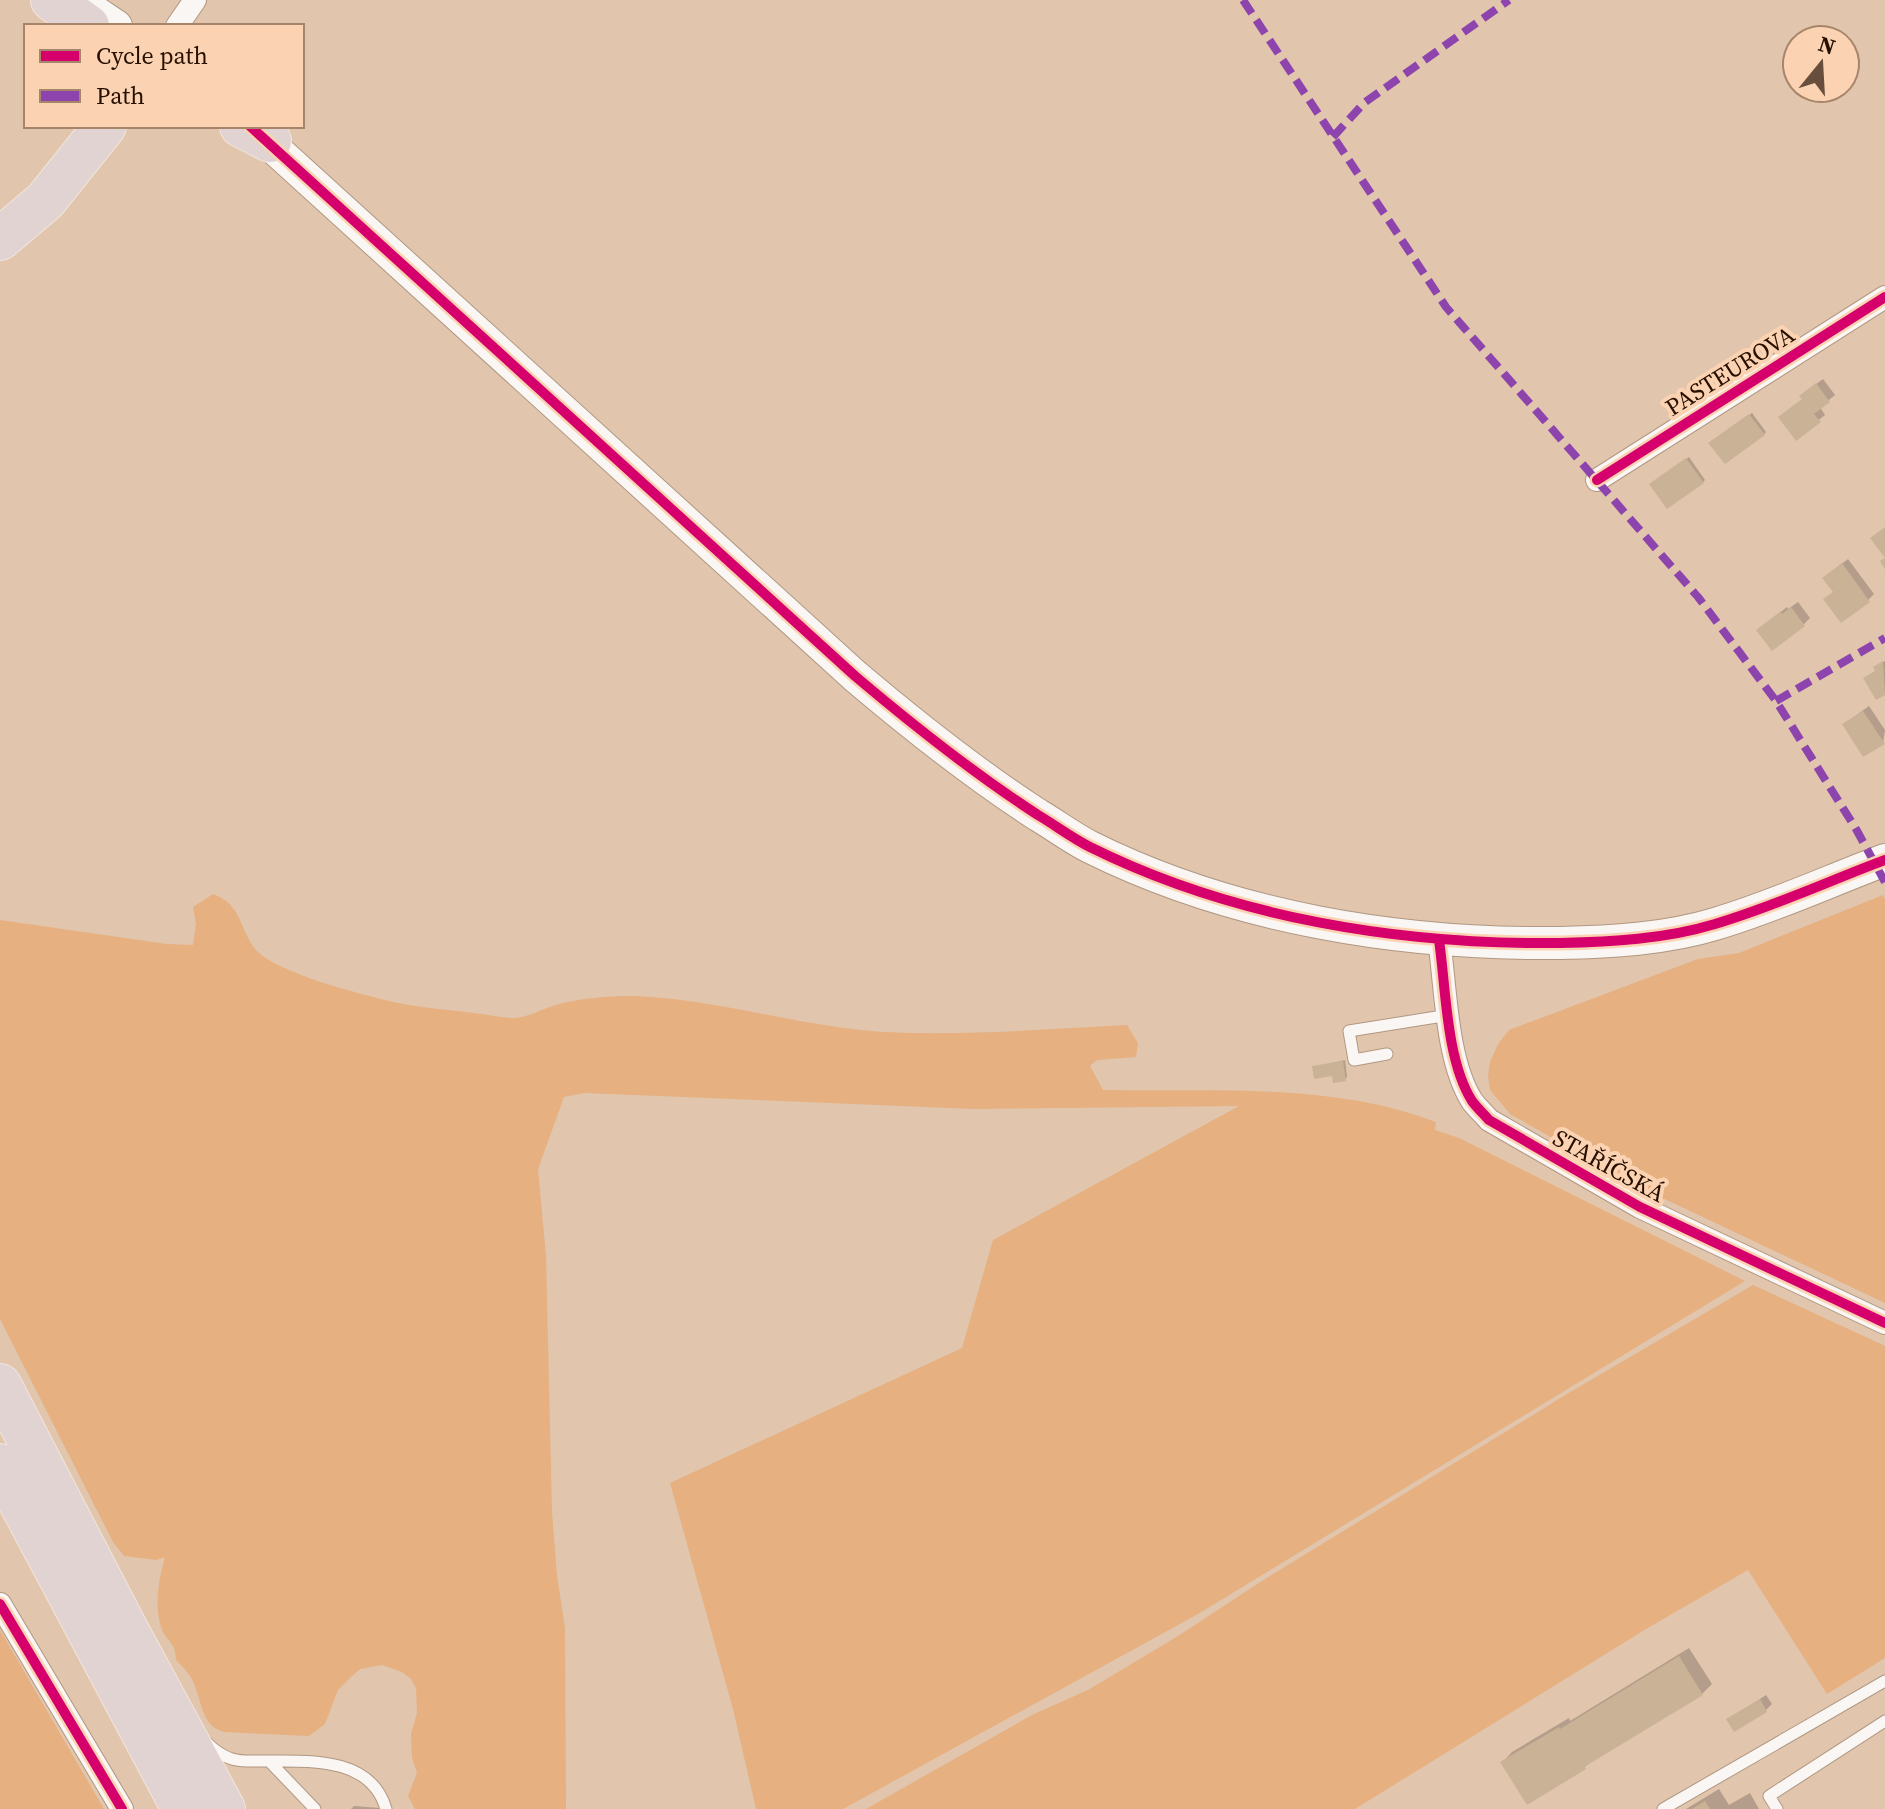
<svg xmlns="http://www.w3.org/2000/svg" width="1885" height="1809" font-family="'Source Serif 4',serif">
	<rect width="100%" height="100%" fill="#e1c5ad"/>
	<path fill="#e6b080" d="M213,894C247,906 238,939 264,957C292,976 356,993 389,1001C417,1008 445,1009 473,1013C487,1014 501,1018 515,1018C529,1017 542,1009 556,1005C581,998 607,996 633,996C718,999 800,1027 885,1032C965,1036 1047,1029 1127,1025L1138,1043L1136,1057L1097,1060L1090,1066L1103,1090C1214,1092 1332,1082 1436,1122L1435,1130L1459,1138L1745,1281L1198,1614L843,1809H756L733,1709L670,1483L962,1348L993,1240L1239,1106L975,1109L584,1093L564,1097L538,1169L546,1256L552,1512L557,1576L565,1628L566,1809H415L408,1796L417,1773L412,1758L411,1734L417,1713L416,1688L411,1679L402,1672L382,1665L360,1669L351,1677L338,1690L325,1724L309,1736L225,1732C203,1728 202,1704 195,1686C191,1675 184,1668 176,1660C176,1641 165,1641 161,1627C154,1604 159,1579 165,1557L156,1560L124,1556L113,1542L0,1319V920L167,944L193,945L196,924L193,907Z
		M1883,895L1885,899V1303L1635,1185L1510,1114L1490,1090L1488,1075L1490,1062L1498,1044L1509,1030L1698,959L1739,953Z
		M1753,1285L1885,1346V1658L1827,1694L1748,1570L1646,1629L1355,1809H866L1032,1715L1088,1690L1178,1636L1265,1579L1572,1391Z
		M0,1630L104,1809H0Z"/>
	<path fill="#0003" d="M1823,379L1835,395L1820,407L1825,415L1796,438L1804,399L1808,390Z
		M1752,413L1766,432L1764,434L1713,441Z
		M1689,457L1705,480L1703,482H1654Z
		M1848,559L1874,594L1868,600L1831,572Z
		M1798,602L1810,618L1804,624H1765L1787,607L1788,609Z
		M1885,661V692L1876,698L1878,665Z
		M1869,706L1885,730L1883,743L1844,724Z
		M1345,1060L1347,1077L1345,1079L1314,1067Z
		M1689,1648L1712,1684L1702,1694L1592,1760L1584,1768L1503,1762L1512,1752L1569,1718L1570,1721Z
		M1766,1695L1772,1704L1766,1710L1729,1719Z
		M1719,1789L1729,1805L1750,1793L1759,1809H1686Z
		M354,1806L380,1808V1809H351Z"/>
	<path fill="#c9b295" d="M1816,383L1830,402L1814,414L1821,422L1796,441L1778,417L1802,399L1799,396Z
		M1749,414L1765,435L1725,464L1708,443Z
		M1686,458L1704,483L1667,509L1649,484Z
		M1885,527V569L1880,561L1885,558L1870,538Z
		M1842,563L1870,602L1841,623L1823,599L1833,592L1822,578Z
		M1791,607L1805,626L1772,651L1756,630L1780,612L1782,614Z
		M1883,661L1885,695L1876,700L1863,678L1875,671L1873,667Z
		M1863,711L1885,744L1863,757L1842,724Z
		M1343,1061L1346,1081L1333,1083L1332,1076L1314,1079L1312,1066Z
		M1679,1656L1703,1695L1584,1767L1586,1769L1527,1805L1500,1762L1559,1727L1560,1729Z
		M1760,1699L1767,1712L1734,1732L1726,1719Z
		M1705,1801L1710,1809H1692Z"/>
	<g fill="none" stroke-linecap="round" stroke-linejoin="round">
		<g stroke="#b09883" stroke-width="13">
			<path id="lane" d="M1387,1054L1354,1060L1349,1031L1449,1015
				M206,1742C213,1749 222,1756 232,1759C241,1762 254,1761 263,1761C308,1761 371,1756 386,1809
				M269,1761L315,1809
				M1663,1809L1885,1681
				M1777,1809L1769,1796L1885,1721"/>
		</g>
		<g stroke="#b09883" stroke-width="24">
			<path id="street" d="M177,26L195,0
				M1597,480L1885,297
				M1439,940C1446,988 1446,1060 1472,1101C1477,1108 1484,1114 1489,1120L1640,1207L1885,1323
				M0,1604L122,1809"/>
		</g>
		<g stroke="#b09883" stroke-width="34">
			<path id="secondary" d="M77,0L116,26
				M252,128L855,676C914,726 973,773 1038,815C1055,825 1072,838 1090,847C1233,918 1400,945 1560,943C1610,942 1666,939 1715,924C1773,907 1829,881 1885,860"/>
		</g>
		<g stroke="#f2e5da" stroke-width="44">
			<path id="highway" d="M52,0L88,26
				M241,126L270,141
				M0,239L45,201L105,126
				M0,1385L126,1628L224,1809
				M0,1465L183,1809"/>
		</g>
		<use href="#lane" stroke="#faf6f3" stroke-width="11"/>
		<use href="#street" stroke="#faf6f3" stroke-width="22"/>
		<use href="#secondary" stroke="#faf6f3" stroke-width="32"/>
		<use href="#highway" stroke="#e0d3d2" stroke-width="42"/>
		<path stroke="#8e44ad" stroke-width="8" stroke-dasharray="16 8" stroke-linecap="butt" d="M1243,0L1446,307L1698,597L1776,701L1856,829L1885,882
			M1333,137L1364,103L1509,0
			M1776,701L1885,638"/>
		<g stroke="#fbd3b2" stroke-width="15">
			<path id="cycleway" d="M250,126L855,676C914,726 973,773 1038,815C1055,825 1072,838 1090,847C1233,918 1400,945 1560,943C1610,942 1666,939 1715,924C1773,907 1829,881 1885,860
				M1597,480L1885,297
				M1439,940C1446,988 1446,1060 1472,1101C1477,1108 1484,1114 1489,1120L1640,1207L1885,1323
				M0,1604L122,1809"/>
		</g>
		<use href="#cycleway" stroke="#d6006c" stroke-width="10"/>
	</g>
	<g text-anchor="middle" stroke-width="8" stroke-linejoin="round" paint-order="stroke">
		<g font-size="24" fill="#271000" stroke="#fbd3b2">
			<text transform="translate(1730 371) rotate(-32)" y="8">PASTEUROVA</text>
			<text transform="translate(1609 1166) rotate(29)" y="8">STAŘÍČSKÁ</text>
		</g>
	</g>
	<rect x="24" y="24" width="280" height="104" fill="#fbd3b2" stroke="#a6856b" stroke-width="2"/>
	<rect x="40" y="50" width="40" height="12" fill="#d6006c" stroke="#a6856b" stroke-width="2"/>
	<text x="96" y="64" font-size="24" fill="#271000">Cycle path</text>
	<rect x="40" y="90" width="40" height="12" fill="#8e44ad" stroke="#a6856b" stroke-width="2"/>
	<text x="96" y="104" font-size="24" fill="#271000">Path</text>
	<g transform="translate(1821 64) rotate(18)"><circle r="38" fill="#fbd3b2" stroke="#a6856b" stroke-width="2"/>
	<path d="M0-6L14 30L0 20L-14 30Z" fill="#684f3d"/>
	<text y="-12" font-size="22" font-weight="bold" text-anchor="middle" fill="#271000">N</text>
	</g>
</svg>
